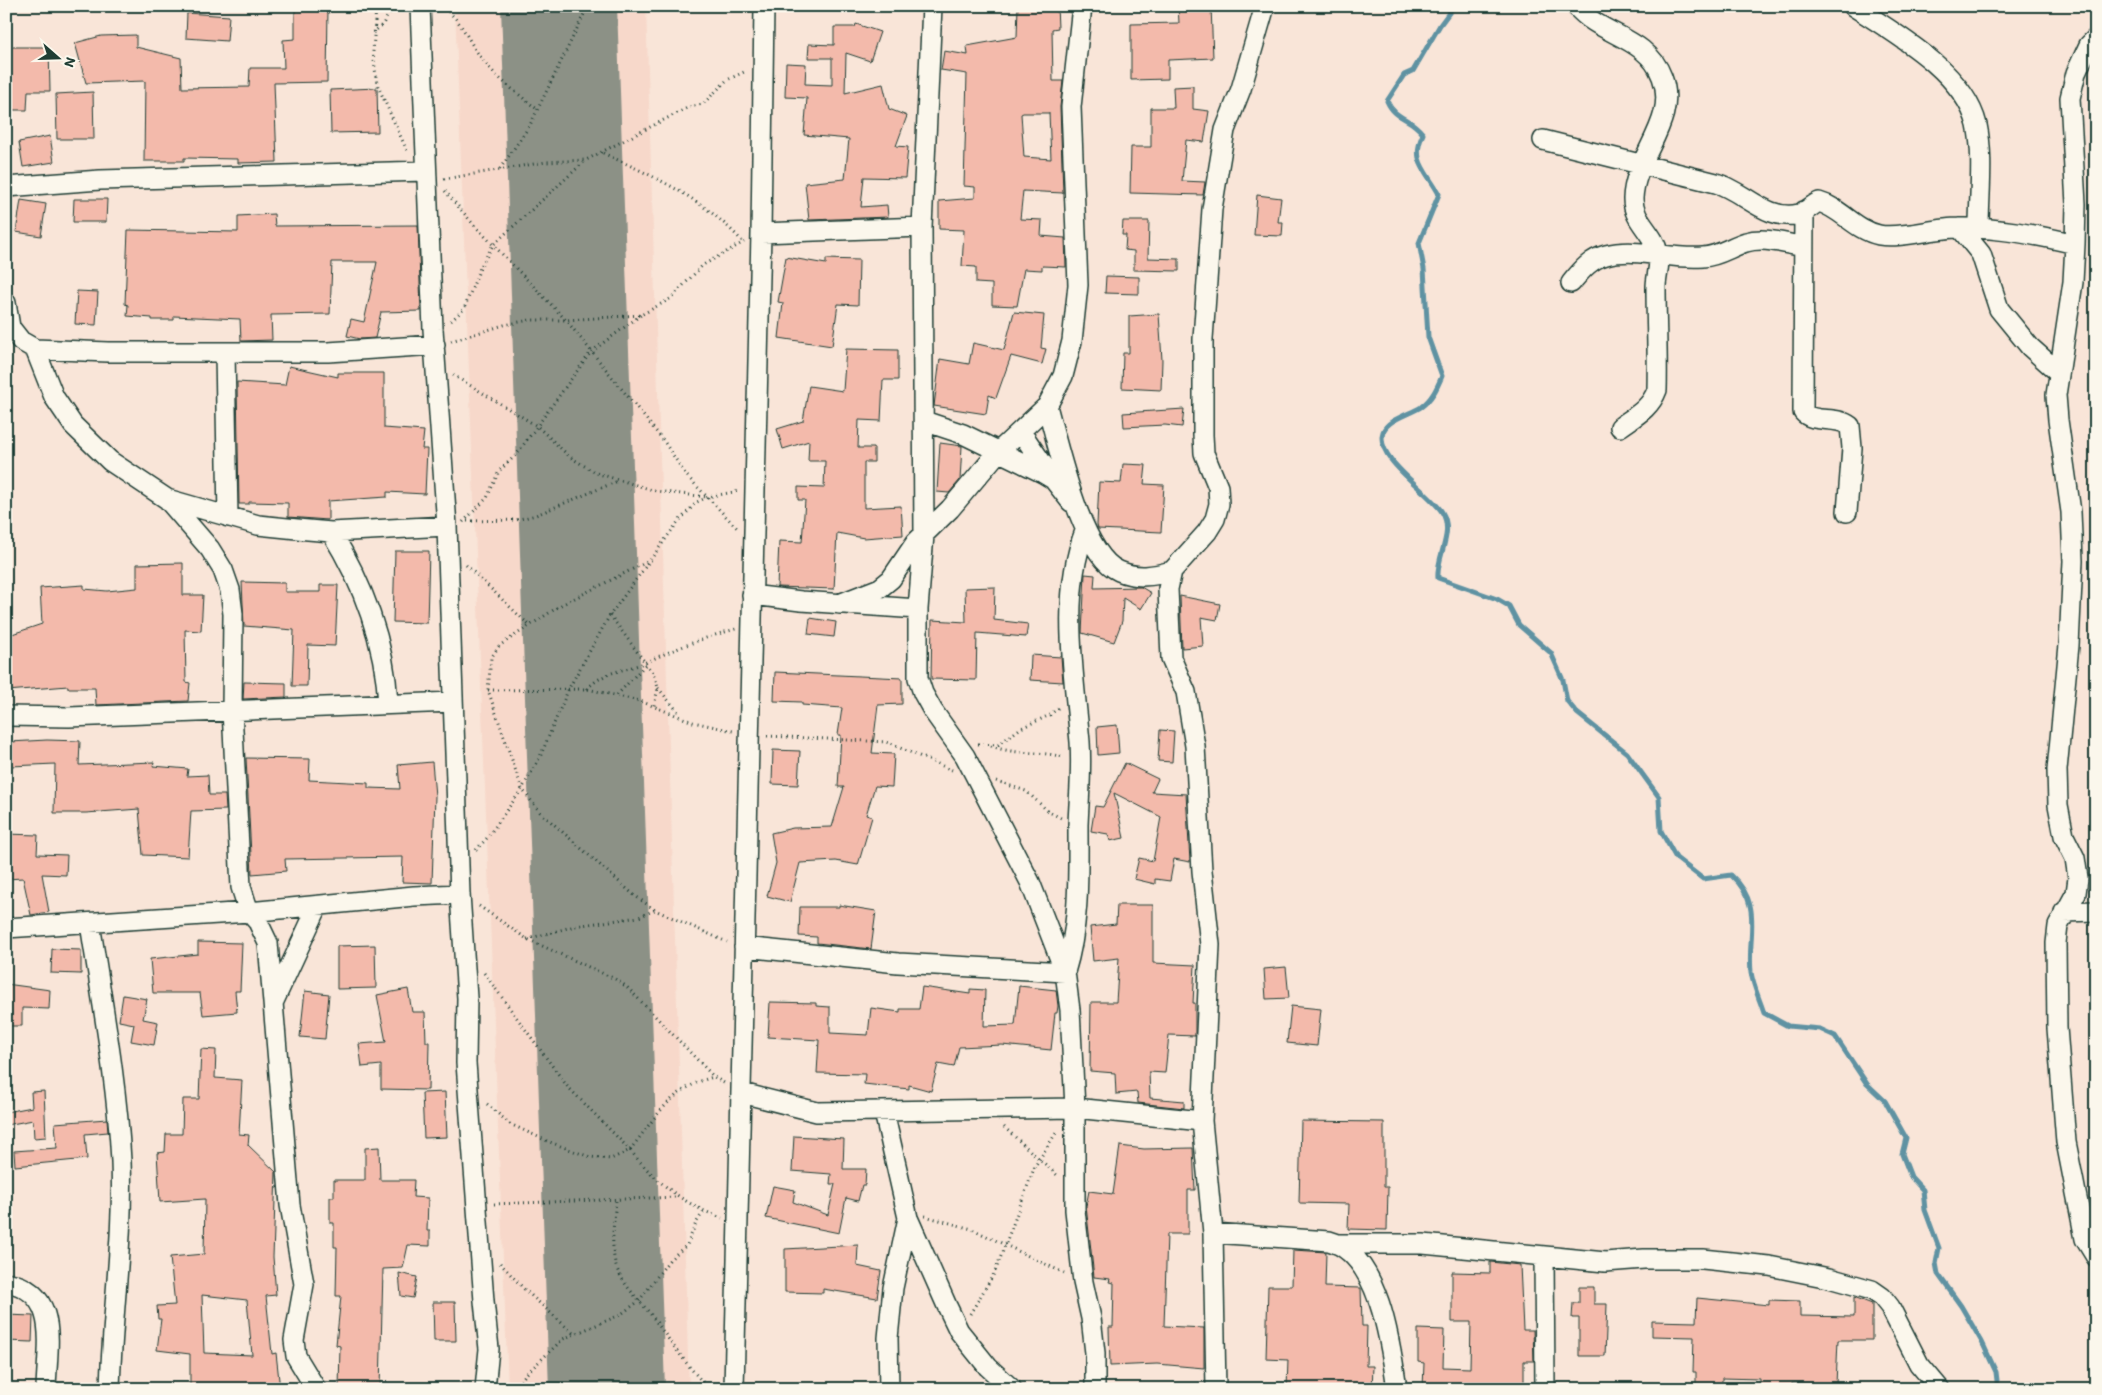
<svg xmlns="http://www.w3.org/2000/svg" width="2102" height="1395" font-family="Itim,sans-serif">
	<rect width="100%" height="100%" fill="#f9e5d8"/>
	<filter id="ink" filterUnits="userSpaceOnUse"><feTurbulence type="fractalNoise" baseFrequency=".02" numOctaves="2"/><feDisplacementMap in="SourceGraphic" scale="10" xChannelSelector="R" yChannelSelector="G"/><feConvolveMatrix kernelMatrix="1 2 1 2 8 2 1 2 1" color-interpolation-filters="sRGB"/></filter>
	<g filter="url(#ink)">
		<path fill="#f7d8ca" d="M455,6H646L689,1389H508Z"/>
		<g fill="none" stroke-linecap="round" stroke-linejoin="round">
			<path stroke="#5f92a2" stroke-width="5" d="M1454,6L1440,25L1413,71L1404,75L1387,101C1396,121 1410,116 1423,134C1410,161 1427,171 1439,194L1419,243L1424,269L1428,337L1442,376C1437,388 1432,399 1421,407C1410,414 1388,419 1383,432C1374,459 1429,491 1442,512C1455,533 1436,556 1438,578L1497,599L1509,606L1519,625L1551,653L1563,680L1567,701L1577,713L1627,753L1659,797L1661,831L1676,858L1703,879L1731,875C1764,905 1747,935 1751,972C1753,986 1760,1000 1764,1013L1788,1026L1820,1029L1835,1036L1867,1084L1885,1101L1906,1138L1902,1154L1911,1177L1923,1190L1925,1210L1939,1248L1936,1263L1938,1274L1961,1306L1982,1342L1996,1372L1998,1389"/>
			<path stroke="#8c9186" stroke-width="116" d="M559,6L607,1389"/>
		</g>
		<path fill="#f3baab" stroke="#1f3d34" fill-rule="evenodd" d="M295,6L328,7L327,82L274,83L277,162L238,163V159L184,158V161H144L145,81L86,83L75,43L101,36L136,35V47L181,58L182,88L249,87L250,68H284L283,40L295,39Z
			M1018,6H1057L1058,28L1052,29L1053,81H1063L1060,107L1063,193L1023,191L1020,219L1042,220L1041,236L1065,238L1066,267L1042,266V270L1024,269L1017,306L992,305V284L976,283V267L962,266L964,230L939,229V201L975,198V187L964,186L967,74L941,70L944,51L968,55L967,46L1017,37ZM1023,113H1049L1051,159L1024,157L1021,114Z
			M1178,6H1211L1213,58L1168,60V79L1131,80V24L1179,23Z
			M187,13L229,16L227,41L186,38Z
			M856,24L880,32L870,61L846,53L845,93L883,84L889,109L907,116L896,146L908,147L905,178L864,177L861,207L887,205L888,217L809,220L805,183L845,179L849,139L804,135L807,98L785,97L786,63L806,64L805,84L832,85V58H808L809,44L834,45V27H855Z
			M6,47H49L50,91H28L27,110H6Z
			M1193,86V109L1209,111L1204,142L1186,140L1182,181L1205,182L1203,195L1130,193L1131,147H1151V108H1174L1173,87Z
			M377,88L378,132L331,133L330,90Z
			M93,92L94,139H57L56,94Z
			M50,136L54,162L23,167L19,142Z
			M1257,195L1281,198L1278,222H1283L1282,236L1254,235Z
			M74,199H107L106,222H73Z
			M21,200L46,204L41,236L16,232Z
			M274,214L275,226L418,225L421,311L381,312L375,338L360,339L347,336L351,319L364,322L377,262H332L330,314L271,315L272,340L241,341L240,319L174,316V320H152V318L127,316L128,305L125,304L128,230L238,232V216Z
			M1123,221H1149L1148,258L1179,259V271L1134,270V251L1125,250L1126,235H1122Z
			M786,257L826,264V259L859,260L858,305L838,304L832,346L779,338L783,303L778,302Z
			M1106,276L1139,277V294L1105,293Z
			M77,291L98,292L96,325L75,324Z
			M1014,312L1044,315L1041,348L1046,349L1042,364L1011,356L996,398L989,395L986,414L934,406L940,359L969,364L973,343L1004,350Z
			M1159,314L1162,360L1161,390L1122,388L1123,353H1129V316Z
			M846,349L898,350V380H883L881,421L859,420L858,448H874V462H864V508L901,506L903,535L864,538L837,533L834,589L777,587L779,541L802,542L805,500H798V487L824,488L825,461H808L809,441L783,449L777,429L803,421L809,386L843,391Z
			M289,366L338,377V373H384V428L424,431L422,449H427L425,494L387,492V497L328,501V520L288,517V503L249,502V504H239L237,382L285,385Z
			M1184,409L1182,427L1165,425L1124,427L1123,413Z
			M940,443L962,446L960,480L949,493L937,492Z
			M1123,464L1146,465L1144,484L1164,485L1161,532L1098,529L1097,525L1099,482L1121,483Z
			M395,551H429L427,623L393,622Z
			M183,563V595H203L201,631L185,630L186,682L190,683L188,701L96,705L95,688H68V686L7,691L9,671H6V636L42,624L40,588L84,585V589L107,591L137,588V564Z
			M1085,574L1095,575L1094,588L1141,587L1151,593L1141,609L1123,598L1122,621L1114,642L1082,633Z
			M242,582L285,583V592H320V585H338L335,646L308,645L307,686H292L294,630L244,626Z
			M995,587L994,620L1028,624L1026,637L977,633L976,680L931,679L932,620L966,622L965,588Z
			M1180,596L1220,604L1217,620L1201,617L1203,646L1182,648Z
			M810,618L836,622L834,637L808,634Z
			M1031,655L1061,657L1063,682L1030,680Z
			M775,672L902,678V704L878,705L872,753L894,754L892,787L875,786L866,815L872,817L858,865L836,861L800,863L790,902L767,896L776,863L771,833L793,828L832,827L844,787H838L841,735H838L842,708L802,705V702L774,701Z
			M244,682L286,683V697L243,699Z
			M1117,725L1119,753L1098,755L1097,727Z
			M1160,730L1174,731L1172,762L1158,761Z
			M47,740L80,741L79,765L154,762L153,766L188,769L187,776L208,775L209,795H225L226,810L191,811L188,857L143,855L139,809L86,813H54L55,764L11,766L10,742Z
			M773,750L800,751L798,785L772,784Z
			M246,758L310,759L309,780L368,783V788L400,789L398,765L432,762L435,796L432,883L402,882L403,857L285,859L286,871L252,874Z
			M1125,763L1158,779L1152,792L1186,794L1190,862L1174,859L1170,881L1155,879V884L1134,879L1139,858L1153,861L1161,817L1114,793L1124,838L1110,841L1108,834L1091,831L1095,806L1103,807Z
			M6,834L38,835L37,854L67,855L66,875L42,874L49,912L31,915L23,878L6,879Z
			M839,905L876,911L871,949L817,943V937L799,936L800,907H839Z
			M1117,905H1153V963L1195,965L1193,1003H1195V1036L1169,1035L1165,1073L1149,1072L1150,1098L1184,1101V1108L1138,1103L1137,1092L1116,1094L1115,1073L1090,1071L1091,1002H1116L1119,958L1093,961L1090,927L1116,924Z
			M198,942L242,943L240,991H235L237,1012L203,1015L200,993H153L150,959L198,954Z
			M375,945L376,988L337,989V946Z
			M52,949L81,950V974L51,973Z
			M1286,967L1289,998L1266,999L1264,969Z
			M6,984L50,990L49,1009L22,1008V1026H6Z
			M1019,986L1056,990L1058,1006L1057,1013H1055L1051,1050L1002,1045L959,1047L954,1067L938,1064L931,1091L909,1085V1089L864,1084L865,1074L817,1073L819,1040L768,1037L770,1002L816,1003V1006L830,1007V1033L868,1035L871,1008L900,1012V1009H919L922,987L970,994V989L985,990L984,1026L1015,1025Z
			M408,989L412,1012H425L426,1042H429L428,1090L381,1089V1065L362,1067L359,1044L386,1042L377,995Z
			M305,991L329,994L325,1039L300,1037Z
			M123,995L147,999L143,1019L158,1022L154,1045L131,1041L134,1024L119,1021Z
			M1291,1006L1321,1009L1317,1046L1287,1043Z
			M201,1049L216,1050L215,1078L242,1080L239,1134L249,1135L248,1145L276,1172L273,1257L276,1295L266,1296L272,1354L276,1353L280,1389H190V1354L157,1350L161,1319H158L157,1306L175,1305L170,1257L204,1254L205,1199L160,1202L157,1153L165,1152L166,1134H182L183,1099H199ZM202,1295L247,1300L252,1355L204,1353Z
			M44,1091L46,1137L34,1138L33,1120L6,1125V1112L32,1107L31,1092Z
			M445,1092L447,1137L424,1138L422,1093Z
			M107,1119L108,1132L85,1134L87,1159L15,1166L14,1151L57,1148L55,1123Z
			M1301,1121L1384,1122V1187H1388L1387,1230L1348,1229L1349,1204L1299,1203Z
			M794,1136L844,1139L843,1169H866L865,1185H862L858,1201L846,1198L839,1233L766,1218L773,1186L795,1190L793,1202L828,1215L835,1184H830L831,1174L792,1171Z
			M1120,1146L1144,1149L1193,1148L1195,1190H1188V1234H1167L1164,1326L1204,1328V1368L1157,1364L1110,1366L1109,1327H1113L1114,1283L1109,1282L1110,1279L1094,1277L1086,1206L1089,1191L1113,1194Z
			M379,1147L380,1180H414L413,1197L428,1198L427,1231H430V1246L408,1245L403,1268L383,1269L380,1389H339L340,1346L336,1345L341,1296H336L337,1247H334V1223H330V1197H334V1180H365V1148Z
			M858,1245L857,1266L881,1271L877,1298L823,1289V1293L785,1292V1249Z
			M1293,1250L1326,1252L1325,1287L1361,1288L1362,1326H1367L1366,1366H1373L1372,1389H1287L1288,1360L1266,1359L1268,1286H1292Z
			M1490,1262L1520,1265L1523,1330H1533L1534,1361H1524V1389H1423L1424,1363L1418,1362V1329L1444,1330L1443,1367L1470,1368L1471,1322H1452V1272L1490,1273Z
			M399,1273L417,1277L413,1298L401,1296Z
			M1579,1287H1594V1304H1607L1605,1356H1579V1318H1572L1573,1303H1579Z
			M1854,1297L1872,1304V1340H1838L1836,1384L1792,1383V1389H1760V1379L1722,1378V1385L1696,1384V1372H1693L1694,1337L1652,1336V1321L1696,1322L1697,1298L1769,1305V1300L1800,1301V1316L1854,1317Z
			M433,1302H455L456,1341H434Z
			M6,1315L33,1316L32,1342L6,1341Z"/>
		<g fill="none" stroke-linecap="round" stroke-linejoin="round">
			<g stroke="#1f3d34" stroke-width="22">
				<path id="minor" d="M420,6L433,329L447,526L460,894L467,998L466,1063L484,1301L489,1349L485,1389
					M932,6L922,227L924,535L918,609V678L923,693L933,711L965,756L1030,882L1065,972L1070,1010L1075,1108V1210L1083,1282L1091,1318L1095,1353V1389
					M1576,6C1600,36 1647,36 1662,77C1679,121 1634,156 1633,199C1633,222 1654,232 1658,253C1661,264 1656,276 1656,287C1656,321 1658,356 1657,390C1650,409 1635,416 1620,427
					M1853,6C1896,34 1964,72 1977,125C1984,157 1979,195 1979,228
					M2096,38L2089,45L2076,73L2070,98L2076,204L2075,244L2073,282L2056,395L2058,420L2071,512L2073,561L2069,645L2057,770L2058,805L2064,836L2075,858L2078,878L2076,893L2058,926L2056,943L2057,1028L2066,1142L2085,1239L2096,1257
					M1543,140L1716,183C1744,191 1767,222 1799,214C1806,212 1812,205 1819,202C1841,208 1855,230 1879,235C1900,239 1935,228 1958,228C1998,227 2037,235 2075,244
					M6,187L100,180L425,171
					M1804,211L1803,412C1813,424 1837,415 1850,426L1852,448L1847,512
					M1960,228L1981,254L1999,309L2030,347L2058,372
					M761,233L922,227
					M1571,283C1581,271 1590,259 1606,255C1637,247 1671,260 1703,257C1719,256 1730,247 1746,242C1764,237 1785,243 1803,247
					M6,303L10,327L21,341L35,349L108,352H328L435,345
					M35,349L54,397L73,425L110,461L167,499L258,525L297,529L331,532L447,526
					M225,353L228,517
					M1047,406C1058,445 1081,555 1119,571C1137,579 1154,576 1172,571
					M924,421L963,434L1043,473L1053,479L1071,502
					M1021,432L1051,476
					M167,499L210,549L223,570L230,590L233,614L232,710L241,887L249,912L258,922L268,943L290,1205L304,1284L294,1340L296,1356L316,1389
					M331,532C363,583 385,643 388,703
					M752,595L801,601L918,609
					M839,604L880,588L891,579L916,542L950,509L999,451L1047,406L1063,376L1072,341L1078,285L1071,107L1082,6
					M6,716L69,717L453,702
					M2064,912L2096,911
					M90,923C102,1002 117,1082 121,1161C124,1237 112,1313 110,1389
					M6,928L249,912L414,896L460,894
					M744,947L898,963L1065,972C1080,923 1078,875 1078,825C1079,797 1082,770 1080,742C1074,675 1060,595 1085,531
					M274,1001L318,906
					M742,1093L817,1112L1075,1108L1202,1121
					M884,1112L908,1218L947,1306L959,1331L988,1367L1012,1389
					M1213,1233L1329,1241C1379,1254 1391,1345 1397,1389
					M1340,1244H1423L1605,1262L1644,1259H1703L1769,1266L1829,1278L1872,1290L1882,1297L1890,1307L1919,1364L1940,1389
					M1544,1257L1545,1389
					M6,1282C61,1292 47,1346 46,1389
					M734,1389L761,233L764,6
					M889,1389L888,1338L893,1288L908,1218
					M1216,1389L1213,1233L1202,1121L1210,945L1202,871L1195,746L1186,692L1171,658L1168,589L1172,571L1207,532L1215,519L1219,504L1218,487L1204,453L1203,435V339L1212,209L1225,130L1241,89L1265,6"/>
			</g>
			<path stroke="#1f3d34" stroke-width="3" stroke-dasharray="1 4" stroke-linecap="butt" d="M376,6L373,52L377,84L408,153
				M440,6C464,20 466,40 483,60C498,80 519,94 538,110
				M373,33L383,24L393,6
				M603,153C655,177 703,198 742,241
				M500,169L530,125L588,6
				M444,179L546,162L586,160L689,107L703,104L727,80L746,71
				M445,191L474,225L566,320L663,440L686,475L737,528
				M451,321L464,309L480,268L493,245L585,161
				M451,341L504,325L530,320H566L641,315L670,299L703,265L744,242
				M453,375L537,426L570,457L596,473L656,491L707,497
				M467,521L516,520L536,515L618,481
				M463,522L487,498L499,471L516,455L591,352L641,315
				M651,560L561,605L499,646L491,658L488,690L522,789L540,812L634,895L655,910L727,942
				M466,565L529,625
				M610,615L655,676L658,688L654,706
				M658,688L680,714
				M587,689C605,670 623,672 646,662C675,649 705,637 736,629
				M488,690L587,689L640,701L693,722L733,731
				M617,695L647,663
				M767,736L886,742L952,770
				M978,744L998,745L1021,728L1050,715L1060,706
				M991,746C1019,756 1037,750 1063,757
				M996,781L1026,791L1049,812L1061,818
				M476,850L487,838L522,789L540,757L569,688L610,615L678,522L697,502L708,497L739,491
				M479,906L527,939L615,979L627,987L714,1077L724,1083
				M527,939L575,926L639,917L655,910
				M484,973L567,1086L630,1150C655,1118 672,1087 714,1077
				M487,1104L510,1124L547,1141L590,1157L611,1159L630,1150C655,1181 684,1205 722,1218
				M1004,1127L1057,1175
				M616,1201C614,1221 610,1246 616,1266C623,1286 639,1299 652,1316C670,1341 687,1366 709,1389
				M494,1204L677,1197
				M925,1216L972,1229L1064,1273
				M500,1263L525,1290L573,1333
				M970,1314L995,1272L1035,1166L1056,1133
				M515,1389L525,1375L563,1339L620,1315L639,1301L670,1259L687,1245L696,1223L704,1211"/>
			<use href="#minor" stroke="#fbf7ec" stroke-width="19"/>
		</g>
	</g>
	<rect width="2102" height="1395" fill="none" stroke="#fbf7ec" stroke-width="25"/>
	<rect x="12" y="12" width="2077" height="1370" fill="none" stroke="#1f3d34" stroke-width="2" filter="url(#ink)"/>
	<g transform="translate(58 58) rotate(110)" stroke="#fbf7ec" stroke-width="4" paint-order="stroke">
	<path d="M0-4L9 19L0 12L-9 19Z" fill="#1f3d34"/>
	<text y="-8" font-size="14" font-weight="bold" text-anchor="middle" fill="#1f3d34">N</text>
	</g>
</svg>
